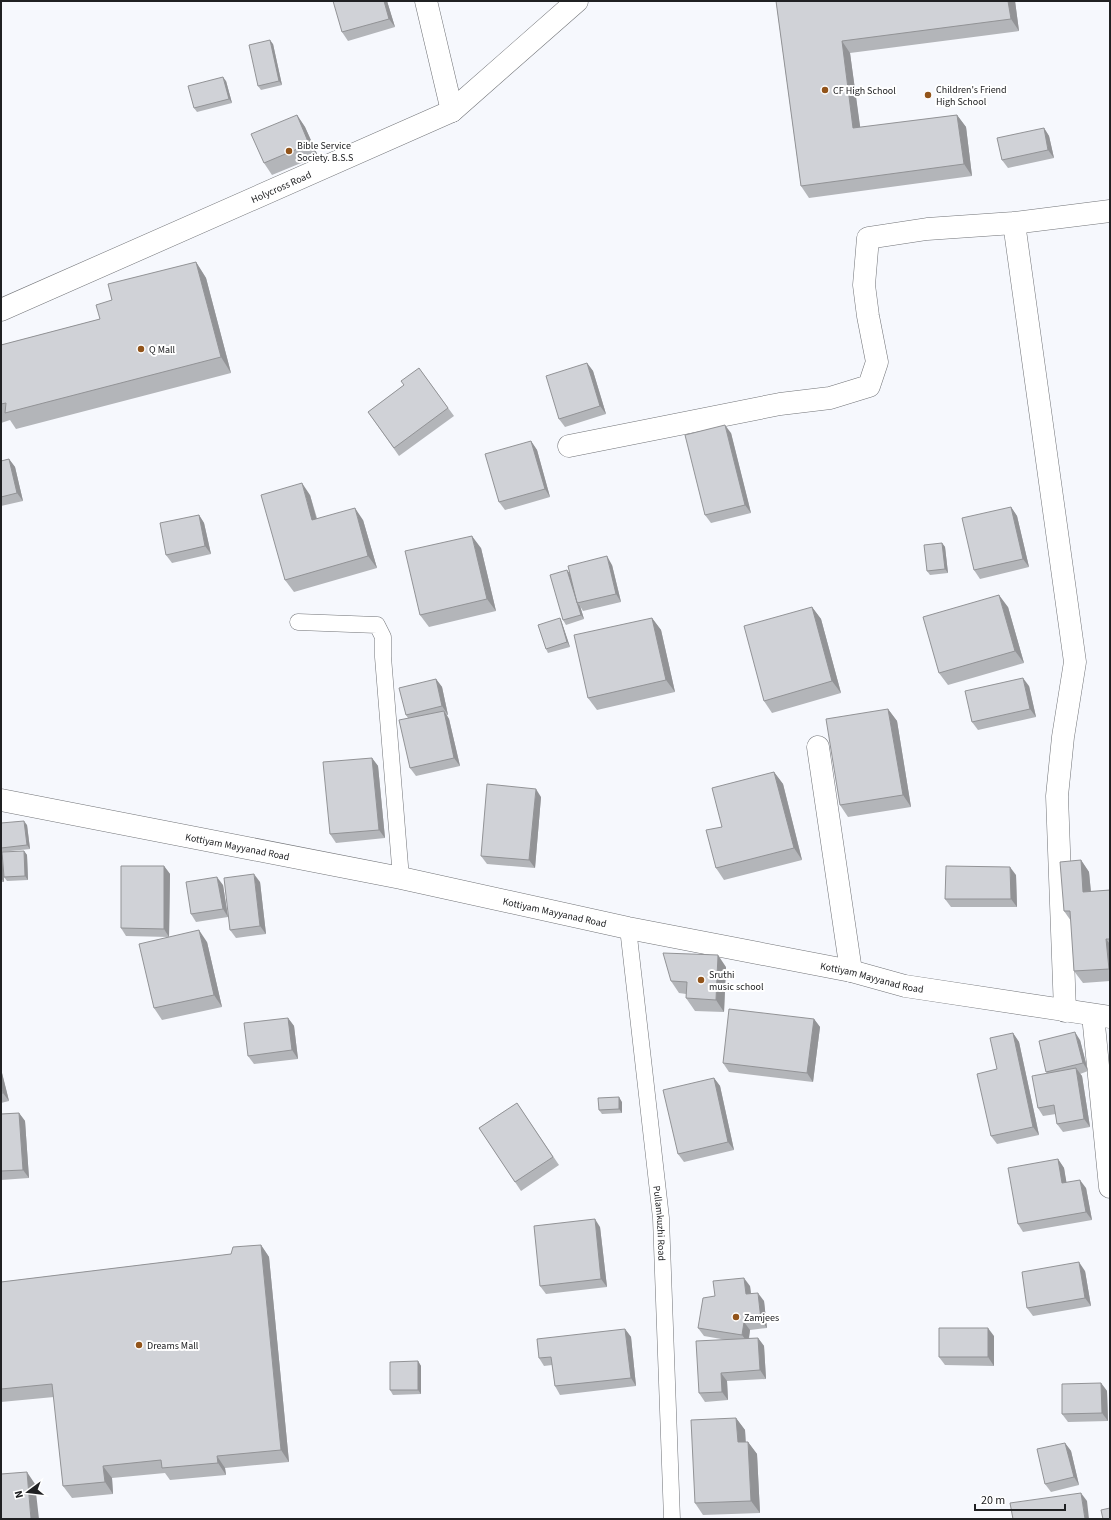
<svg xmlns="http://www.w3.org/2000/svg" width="1111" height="1520" font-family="'Source Sans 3',sans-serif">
	<rect width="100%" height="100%" fill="#f6f8fd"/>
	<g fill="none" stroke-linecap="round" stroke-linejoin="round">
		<g stroke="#717377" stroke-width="17">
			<g id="service">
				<path d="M298,622L377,625L383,637V657L401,878"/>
				<path id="s1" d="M628,928L661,1218L672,1519"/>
			</g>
		</g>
		<g stroke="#717377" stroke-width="23">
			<path id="minor" d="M426,1L452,111
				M1014,223L1075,662L1063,737L1057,796L1065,1011
				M569,446L780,404L830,398L869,386L877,362L868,316L864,285L868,238L927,229L1014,223L1110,211
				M818,747L851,971
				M1093,1015L1110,1187"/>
		</g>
		<g stroke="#717377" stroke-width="23">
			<g id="secondary">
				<path id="s2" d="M1,310L452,111L577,1"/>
				<path id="s3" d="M1,800L401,878L628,928L851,971L905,986L1110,1017"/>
			</g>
		</g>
		<use href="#service" stroke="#fff" stroke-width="16"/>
		<use href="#minor" stroke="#fff" stroke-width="22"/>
		<use href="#secondary" stroke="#fff" stroke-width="22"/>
	</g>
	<path fill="#b3b5b9" d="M387,1L395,27L348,41L342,32Z
		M776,1H1015L1019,31L850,53L860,128L957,115L966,127L972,176L809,198L801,186Z
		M273,44L282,85L261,90L258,86Z
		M226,81L232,103L197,112L194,108Z
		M297,115L305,127L318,156L272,175L264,163Z
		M1044,128L1049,136L1054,158L1008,168L1002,160Z
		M196,262L206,278L231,373L16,429L10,420L1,423V345L100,319Z
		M587,363L593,371L606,414L565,427L559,419Z
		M419,368L454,416L399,456L368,412L404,385Z
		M731,433L751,513L711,523L705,515Z
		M531,441L537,450L550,497L505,510L499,502Z
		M9,459L15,467L23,501L1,506V461Z
		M310,495L317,518L363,520L377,568L294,592L285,580Z
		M1011,507L1017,516L1029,567L980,579L974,570Z
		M199,515L204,523L211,554L172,563L166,555Z
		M942,543L945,547L948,573L930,575L927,571Z
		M481,548L496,611L429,627L420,615Z
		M612,565L621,602L583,611L580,606L584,619L566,625L563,620L567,570L570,574L572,579Z
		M812,607L821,619L841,693L772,713L764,701Z
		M1008,607L1024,663L948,685L939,673Z
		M560,618L562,623L570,647L548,653L546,649Z
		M652,618L661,630L675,692L597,710L588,698Z
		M436,679L442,687L448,715H447L449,719L460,766L416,776L410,768L408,718L406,715Z
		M1029,686L1036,717L978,730L972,722Z
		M888,709L897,721L911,807L848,817L840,805Z
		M372,758L378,766L385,838L336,843L330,834Z
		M774,772L783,784L802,860L724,880L716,868L722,827Z
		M541,797L535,868L487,864L481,856Z
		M1,823L27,825L30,849L1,852Z
		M24,851L27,855L28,880L7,881L4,877V882H1V853L2,855Z
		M1081,860L1089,872L1091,892L1110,890V981L1083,983L1074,971L1071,921L1064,911Z
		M164,866L170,874L169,937L126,936L121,928Z
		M1016,875L1017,907H951L945,899Z
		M260,882L266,934L236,938L230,930Z
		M223,885L228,917L196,922L191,914Z
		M207,942L222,1007L162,1020L154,1008Z
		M726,967L724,1012L695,1011L686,998V994L679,993L671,981Z
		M288,1018L294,1026L298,1059L254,1064L248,1056Z
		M814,1019L820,1027L813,1082L729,1072L723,1063Z
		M1013,1033L1019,1042L1039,1135L997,1144L991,1136L997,1069Z
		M1080,1040L1088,1071L1080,1074L1082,1076L1090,1127L1063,1132L1057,1124L1056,1114L1043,1116L1038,1108L1047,1073L1046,1072Z
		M1,1069L9,1101L1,1103Z
		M714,1078L720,1086L734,1150L684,1162L678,1154Z
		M622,1102V1113L602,1114L599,1110Z
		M517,1103L559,1165L521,1191L479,1128Z
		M19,1113L25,1121L29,1178L1,1180V1114Z
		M1058,1159L1064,1168L1066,1182L1086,1188L1092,1220L1023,1232L1018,1224Z
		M600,1227L607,1287L546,1294L540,1286Z
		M261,1245L269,1257L289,1462L225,1468L226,1475L170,1480L165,1473L112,1478L113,1494L72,1498L63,1486L54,1397L1,1402V1282L231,1254Z
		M1085,1271L1091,1306L1033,1316L1027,1308Z
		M750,1286L751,1294L764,1301L767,1328L750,1330L749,1339L758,1338L764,1346L766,1379L727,1381L728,1400L705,1402L699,1393L727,1340L704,1336L698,1328L715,1296Z
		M625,1329L631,1337L636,1386L560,1395L555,1386L552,1365L544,1366L539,1358Z
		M994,1336V1366L945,1365L939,1357Z
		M418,1361L421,1366V1394L393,1395L390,1390Z
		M1101,1383L1107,1391L1108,1421L1068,1422L1062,1414Z
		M736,1418L745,1430L746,1442H748L757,1454L760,1513L703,1515L695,1503Z
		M1065,1443L1071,1451L1079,1485L1051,1492L1045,1484Z"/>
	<path fill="#929396" d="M384,1H387L395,27L389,19Z
		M1008,1H1015L1019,31L1011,19Z
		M270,40L273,44L282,85L279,81Z
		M842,41L850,53L862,140L853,128Z
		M223,77L226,81L232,103L229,99Z
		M297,115L305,127L318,156L309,144Z
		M957,115L966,127L972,176L964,164Z
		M1044,128L1049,136L1054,158L1048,150Z
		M196,262L206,278L231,373L221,357Z
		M587,363L593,371L606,414L600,406Z
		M725,425L731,433L751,513L745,505Z
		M531,441L537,450L550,497L545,489Z
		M9,459L15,467L23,501L17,493Z
		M302,483L310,495L320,532L312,520Z
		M1011,507L1017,516L1029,567L1023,559Z
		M355,508L363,520L377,568L368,556Z
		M199,515L204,523L211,554L205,546Z
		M472,536L481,548L496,611L487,599Z
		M942,543L945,547L948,573L945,569Z
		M607,556L612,565L621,602L616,594Z
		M567,570L570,574L579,602L577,603L580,606L584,619L581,615Z
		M999,595L1008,607L1024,663L1015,651Z
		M812,607L821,619L841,693L832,681Z
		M560,618L562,623L570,647L567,642Z
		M652,618L661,630L675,692L666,680Z
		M1023,678L1029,686L1036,717L1030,709Z
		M436,679L442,687L448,715L442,706Z
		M888,709L897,721L911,807L903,795Z
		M444,711L449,719L460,766L454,758Z
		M372,758L378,766L385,838L379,830Z
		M774,772L783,784L802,860L794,848Z
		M536,789L541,797L535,868L529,860Z
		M24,821L27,825L30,849L27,845Z
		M24,851L27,855L28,880L25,876Z
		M1,853L2,855L4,882L1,878Z
		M1081,860L1089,872L1092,904L1083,892Z
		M164,866L170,874L169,937L164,929Z
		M1010,867L1016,875L1017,907L1011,899Z
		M254,874L260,882L266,934L260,926Z
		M217,877L223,885L228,917L223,909Z
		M199,930L207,942L222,1007L214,995Z
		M1106,939L1110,944V971L1109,969Z
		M718,955L726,967L724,1012L716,1000Z
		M288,1018L294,1026L298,1059L292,1050Z
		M814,1019L820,1027L813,1082L807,1073Z
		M1075,1032L1080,1040L1088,1071L1083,1063Z
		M1013,1033L1019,1042L1039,1135L1033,1127Z
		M1076,1068L1082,1076L1090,1127L1084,1119Z
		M1,1069L9,1101L3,1093L1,1084Z
		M714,1078L720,1086L734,1150L728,1142Z
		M619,1097L622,1102V1113L619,1109Z
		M19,1113L25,1121L29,1178L23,1170Z
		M1058,1159L1064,1168L1068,1191L1062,1183Z
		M1080,1180L1086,1188L1092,1220L1086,1212Z
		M595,1219L600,1227L607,1287L601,1279Z
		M261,1245L269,1257L289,1462L281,1450Z
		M1079,1262L1085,1271L1091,1306L1085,1298Z
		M744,1278L750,1286L752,1302L746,1294Z
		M758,1293L764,1301L767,1328L761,1320Z
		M744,1322L750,1330L748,1343L742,1335Z
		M988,1328L994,1336V1366L988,1357Z
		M625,1329L631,1337L636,1386L631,1378Z
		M758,1338L764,1346L766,1379L760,1370Z
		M418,1361L421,1366V1394L418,1390Z
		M721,1373L727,1381L728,1400L722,1392Z
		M1101,1383L1107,1391L1108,1421L1102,1413Z
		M736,1418L745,1430L746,1455L738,1442Z
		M748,1442L757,1454L760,1513L751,1501Z
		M1065,1443L1071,1451L1079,1485L1074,1477Z
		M217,1456L225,1468L226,1475L218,1463Z
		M103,1466L112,1478L113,1494L105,1482Z
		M27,1472L35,1484L39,1519H31Z
		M1081,1493L1087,1501L1089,1519H1085Z"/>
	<path fill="#d0d2d7" stroke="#929396" d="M333,1H384L389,19L342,32Z
		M776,1H1008L1011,19L842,41L853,128L957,115L964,164L801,186Z
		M270,40L279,81L258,86L249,45Z
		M223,77L229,99L194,108L188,86Z
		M297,115L309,144L264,163L251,134Z
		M1044,128L1048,150L1002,160L997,138Z
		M196,262L221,357L5,413L6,403L1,404V345L100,319L96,305L112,300L108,284Z
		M587,363L600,406L559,419L546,376Z
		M419,368L448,408L394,448L368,412L404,385L401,381Z
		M725,425L745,505L705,515L685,435Z
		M531,441L545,489L499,502L485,454Z
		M9,459L17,493L1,497V461Z
		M302,483L312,520L355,508L368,556L285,580L261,495Z
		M1011,507L1023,559L974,570L962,518Z
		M199,515L205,546L166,555L160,523Z
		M472,536L487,599L420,615L405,551Z
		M942,543L945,569L927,571L924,545Z
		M607,556L616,594L577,603L568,566Z
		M567,570L581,615L563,620L550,575Z
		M999,595L1015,651L939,673L923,617Z
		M812,607L832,681L764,701L744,626Z
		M560,618L567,642L546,649L538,625Z
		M652,618L666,680L588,698L574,635Z
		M1023,678L1030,709L972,722L965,691Z
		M436,679L442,706L406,715L399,688Z
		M888,709L903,795L840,805L826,719Z
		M444,711L454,758L410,768L399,720Z
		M372,758L379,830L330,834L323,762Z
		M774,772L794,848L716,868L706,830L722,827L712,788Z
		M487,784L536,789L529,860L481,856Z
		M24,821L27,845L1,848V823Z
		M24,851L25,876L4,877L2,852Z
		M1081,860L1083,892L1110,890V939H1106L1109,969L1074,971L1070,911H1064L1060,862Z
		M121,866H164V929L121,928Z
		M946,866L1010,867L1011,899H945Z
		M254,874L260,926L230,930L224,878Z
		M217,877L223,909L191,914L186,882Z
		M199,930L214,995L154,1008L139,944Z
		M663,953L718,955L716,1000L686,998L687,982L671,981Z
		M729,1009L814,1019L807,1073L723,1063Z
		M288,1018L292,1050L248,1056L244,1023Z
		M1075,1032L1083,1063L1046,1072L1039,1041Z
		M1013,1033L1033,1127L991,1136L977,1074L997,1069L990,1038Z
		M1076,1068L1084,1119L1057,1124L1054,1105L1038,1108L1032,1076Z
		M714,1078L728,1142L678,1154L663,1090Z
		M1,1084L3,1093H1Z
		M619,1097V1109L599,1110L598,1098Z
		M517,1103L553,1157L515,1182L479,1128Z
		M19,1113L23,1170L1,1171V1114Z
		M1058,1159L1062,1183L1080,1180L1086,1212L1018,1224L1008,1168Z
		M595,1219L601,1279L540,1286L534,1226Z
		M261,1245L281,1450L217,1456L218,1463L162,1468L161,1460L103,1466L105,1482L63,1486L52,1384L1,1389V1282L231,1254L233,1247Z
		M1079,1262L1085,1298L1027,1308L1022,1272Z
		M744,1278L746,1294L758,1293L761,1320L744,1322L742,1335L698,1328L703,1298L715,1296L713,1281Z
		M939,1328H988V1357H939Z
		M625,1329L631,1378L555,1386L551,1357L539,1358L537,1339Z
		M758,1338L760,1370L721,1373L722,1392L699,1393L696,1341Z
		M418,1361V1390H390V1362Z
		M1101,1383L1102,1413L1062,1414V1384Z
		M736,1418L738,1442H748L751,1501L695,1503L691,1420Z
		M1065,1443L1074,1477L1045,1484L1037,1449Z
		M27,1472L31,1519H1V1474Z
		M1081,1493L1085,1519H1013L1010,1503Z
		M1110,1508V1519H1103L1101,1510Z"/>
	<g fill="#92541a" stroke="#fff" stroke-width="1.5">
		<circle cx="825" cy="90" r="4"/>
		<circle cx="928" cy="95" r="4"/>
		<circle cx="289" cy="151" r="4"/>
		<circle cx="141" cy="349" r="4"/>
		<circle cx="701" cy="980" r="4"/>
		<circle cx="736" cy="1317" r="4"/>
		<circle cx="139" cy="1345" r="4"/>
	</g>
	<g text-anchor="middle" stroke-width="4" stroke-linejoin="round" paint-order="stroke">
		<g font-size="10" fill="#202123" stroke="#fff" text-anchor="start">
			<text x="936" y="93">Children's Friend<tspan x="936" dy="12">High School</tspan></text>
			<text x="833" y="94">CF High School</text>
			<text x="297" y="149">Bible Service<tspan x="297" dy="12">Society. B.S.S</tspan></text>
			<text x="149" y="353">Q Mall</text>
			<text x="709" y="978">Sruthi<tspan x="709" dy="12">music school</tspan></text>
			<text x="744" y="1321">Zamjees</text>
			<text x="147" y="1349">Dreams Mall</text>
		</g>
		<g font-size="10" fill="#202123" stroke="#fff">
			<text dy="4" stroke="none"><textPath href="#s2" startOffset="306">Holycross Road</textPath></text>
			<text dy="4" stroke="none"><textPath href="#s3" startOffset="241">Kottiyam Mayyanad Road</textPath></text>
			<text dy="4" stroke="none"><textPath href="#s3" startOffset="565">Kottiyam Mayyanad Road</textPath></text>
			<text dy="4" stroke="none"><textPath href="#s3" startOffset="889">Kottiyam Mayyanad Road</textPath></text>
			<text dy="4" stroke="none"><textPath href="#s1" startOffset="297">Pullamkuzhi Road</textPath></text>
		</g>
	</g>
	<rect width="1111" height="1520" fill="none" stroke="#202123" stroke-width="4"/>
	<g transform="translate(28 1492) rotate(255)" stroke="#ffffff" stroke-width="3" paint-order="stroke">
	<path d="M0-3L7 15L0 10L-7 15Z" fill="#202123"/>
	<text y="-6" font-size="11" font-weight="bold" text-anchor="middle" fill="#202123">N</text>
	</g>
	<path d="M975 1504v6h90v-6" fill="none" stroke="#202123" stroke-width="2"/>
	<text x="981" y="1504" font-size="12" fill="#202123" stroke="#ffffff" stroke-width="3" paint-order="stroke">20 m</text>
</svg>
